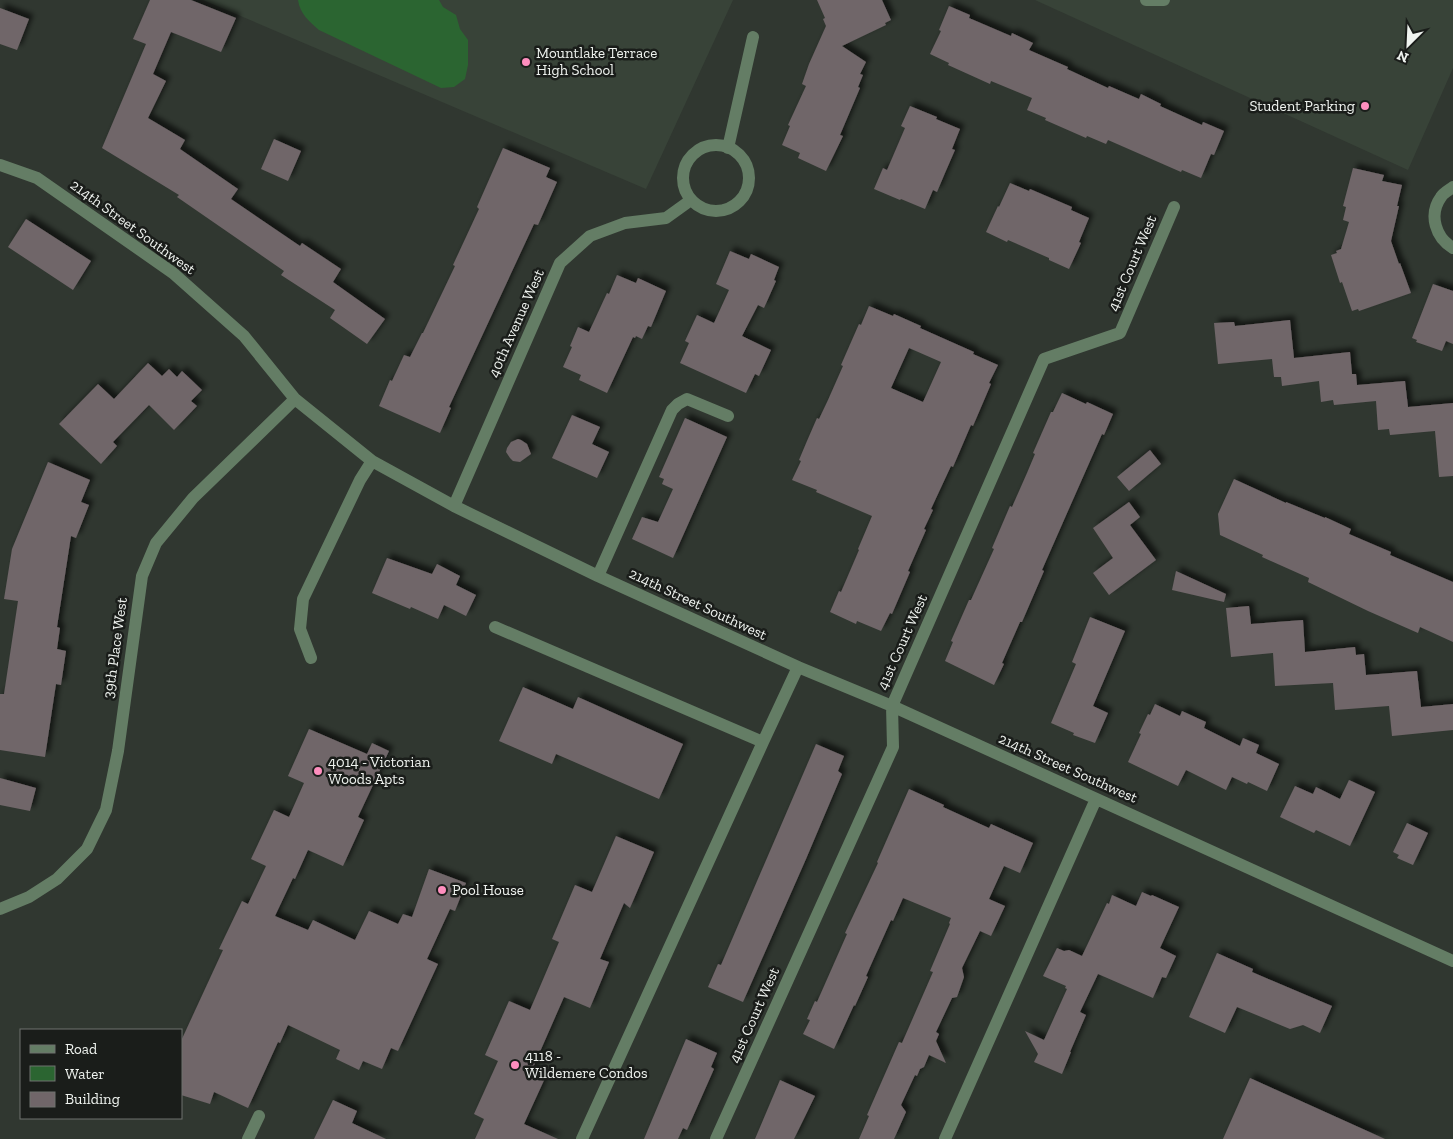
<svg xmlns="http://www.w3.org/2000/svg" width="1453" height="1139" font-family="'Zilla Slab',serif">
	<defs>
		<filter id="shadow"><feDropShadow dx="4.5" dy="-4.5" stdDeviation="2.5" flood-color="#0009"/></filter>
	</defs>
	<rect width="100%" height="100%" fill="#303730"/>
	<path fill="#384338" d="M203,0H733L646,189Z
		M1035,0H1453V68L1408,170Z"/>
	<path fill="#2b6531" d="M298,0H439L443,7L456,15L460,29L468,40V65L465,79L454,87L441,88L319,30C309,21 300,14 298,0Z"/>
	<path fill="#706669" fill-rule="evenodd" filter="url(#shadow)" d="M150,0H191L236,18L221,52L171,32L153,74L166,81L148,118L185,140L180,149L238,189L231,199L300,246L302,243L341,269L333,282L385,319L367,344L330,318L335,310L281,275L284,271L177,197L179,195L102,148L146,44L133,39Z
		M817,0H882L891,20L885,23L886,25L842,46L866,62L860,74L863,75L858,87L860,88L840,135L843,136L826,171L798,158L800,153L782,145L790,126L788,125L806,86L802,84L809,64L826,26L823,19L825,18Z
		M949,6L970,15L969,18L1011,36L1012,33L1033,43L1029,50L1068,67L1067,69L1108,88L1109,86L1139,99L1141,94L1161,104L1160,106L1202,125L1203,122L1224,131L1214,155L1211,154L1201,178L1182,170L1181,172L1108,140L1106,144L1087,136L1086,138L1045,120L1046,118L1027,110L1032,98L991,81L990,84L948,65L949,63L930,54L941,31L939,30Z
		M0,8L29,19L17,50L0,44Z
		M910,106L937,117L936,119L960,129L952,149L955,150L945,173L937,192L933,190L925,209L901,199L900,200L874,189L883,168L887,170L905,128L901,126Z
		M274,139L301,151L288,181L261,169Z
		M503,148L550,168L546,177L557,182L538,225L534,224L449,407L451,408L440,433L379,406L390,380L392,381L404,355L410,357L422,333H423L455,266L453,265L479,209L477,207Z
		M1353,168L1384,175L1382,181L1402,185L1397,206H1399L1391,241L1399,264L1400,263L1411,293L1359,311L1358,309L1352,311L1342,282L1340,283L1331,255L1337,253L1336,251L1341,249L1349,222L1343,220L1346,207L1343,206Z
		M1010,183L1029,191L1030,189L1072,207L1071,210L1089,218L1079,242L1081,243L1069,269L1049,260V258L1008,240L1007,242L986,232L998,206L999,207Z
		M26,219L91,261L73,290L8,247Z
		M730,251L749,259L751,254L779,267L774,280L776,281L764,308L758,305L742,336L771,350L759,376L755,374L746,393L680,363L689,343L685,341L697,315L714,323L729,290L716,284Z
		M617,275L636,283L638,278L666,291L651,327L648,326L642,339L636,336L635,338L633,337L607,393L579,380L581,375L563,367L572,347L570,346L578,327L589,332L607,293L609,294Z
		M1433,284L1453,291V344L1446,341L1442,351L1416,342L1417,340L1412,338Z
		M869,306L893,316L894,314L921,326L920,328L974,352L973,354L998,365L989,383L991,384L973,426L971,425L953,467L951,466L931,509L933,510L924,529L926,530L908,571L910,572L892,614L890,613L881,631L857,621L856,624L830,612L839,591L841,592L859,550L858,549L872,516L816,492L817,490L792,480L801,461L799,460L807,441L817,418L819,419L828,400L843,366L841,365L859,324L861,325ZM909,348L941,362L923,402L891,388Z
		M1290,320L1294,358L1350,352L1352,374H1356L1357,385L1405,381L1408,407L1453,403V476L1439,477L1435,431L1390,435L1389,429L1378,430L1376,401L1334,405L1333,400L1321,402L1319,381L1282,386L1281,377H1274L1272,359L1218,364L1214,323L1234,322L1235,326Z
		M148,363L162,376L169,369L177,377L182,371L202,390L191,401L197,406L174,430L149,405L113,442L117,446L101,464L59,424L98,384L114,399Z
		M1062,393L1086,404L1087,402L1113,414L1104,435L1102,434L1064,520L1042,570L1044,571L1022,622H1020L1002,663L1004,664L994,685L945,661L953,642L951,641L969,600H971L994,549L992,548L1010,506L1012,507L1027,473L1035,454L1033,453L1051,412H1053Z
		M572,415L600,427L592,444L609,452L597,478L552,458Z
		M685,418L727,437L673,558L632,539L642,517L658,522L673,489L662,484L664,479L659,477Z
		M518,439L521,440L527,444L531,454L520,462L513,461L510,458L506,452L507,448L511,442Z
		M1150,450L1161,464L1129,491L1117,477Z
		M48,462L90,480L81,502L89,505L76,538L71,536L57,627L60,628L57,649L66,651L61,685L56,684L45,757L0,750V694H4L18,601L4,599L12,549Z
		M1234,479L1286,503V502L1325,518V517L1351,529L1349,534L1391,552L1390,555L1453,582V642L1420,627L1418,633L1368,611L1308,582L1309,578L1262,557L1263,555L1220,535L1218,514Z
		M1129,502L1140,517L1130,525L1156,560L1109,595L1093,573L1113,558L1093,528Z
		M387,558L432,574L437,564L460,576L456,585L476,595L466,616L444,605L438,619L411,607L410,609L372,593Z
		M1176,571L1226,594L1224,602L1172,590Z
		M1249,606L1251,624L1303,620L1305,652L1355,647L1356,655L1364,654L1366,675L1417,671L1421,707L1453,704V730L1392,736L1389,706L1335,710L1333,683L1275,686L1273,653L1231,657L1226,608Z
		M1090,617L1125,631L1093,706L1108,713L1095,743L1073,735L1074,733L1051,723L1076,664L1072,662Z
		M523,687L573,709L578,697L683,744L659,799L556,754L552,764L499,741Z
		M1155,704L1180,716L1182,711L1206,722L1204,728L1240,746L1243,738L1259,745L1256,753L1279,764L1267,791L1248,782L1247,784L1232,777L1226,790L1186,770L1178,786L1128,762L1141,734L1139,733L1148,714L1150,715Z
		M309,729L367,754L372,743L389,751L358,817L364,820L343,866L308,850L295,879L293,878L275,916L308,930L313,920L355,940L369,911L398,924L403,914L412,917L429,869L466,883L455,911L450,909L427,959L438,964L398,1051L391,1048L382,1069L363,1061L359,1070L336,1059L340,1050L288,1025L280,1043L278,1042L248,1108L214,1092L210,1104L181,1095V1041L223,950L219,949L242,901L248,904L266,866L251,859L274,810L289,817L304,783L288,776Z
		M816,744L844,756L838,771L842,774L806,859L743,1002L708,987L718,964L721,965Z
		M0,778L36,788L30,811L0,805Z
		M1349,780L1375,792L1350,846L1316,830L1314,833L1280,817L1295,786L1313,794L1316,787L1340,799Z
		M909,789L944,805L943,807L989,828L991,824L1033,843L1020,873L1004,866L989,899L1005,906L991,936L980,931L962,968L964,977L957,997L952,998L936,1032L939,1034L936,1041L946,1063L929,1055L924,1067L920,1069L917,1076L915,1075L901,1105L906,1112L894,1139H859L869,1116L867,1115L899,1042L902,1043L933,972L930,971L950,924L949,923L951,918L903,898L893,921L891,920L866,976L868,977L855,1006L854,1005L834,1049L803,1034L810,1020L807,1019L815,1001L817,1002L847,934L845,933L878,863L877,862Z
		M1407,823L1428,833L1413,865L1397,858L1399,855L1393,852Z
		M616,836L654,852L630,908L624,903L600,959L609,962L590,1008L564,997L532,1070L546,1076L524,1124L558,1139H475L484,1119L474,1114L498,1061L485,1055L509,1001L530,1010L559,942L552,939L575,885L592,892Z
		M1142,892L1151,896L1152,895L1179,907L1160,948L1176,956L1166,978L1162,977L1153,998L1098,974L1080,1012L1086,1015L1070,1052H1071L1062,1074L1034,1062L1038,1054L1025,1031L1044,1040L1067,989L1065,988L1066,986L1043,976L1057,948L1064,951L1069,950L1082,956L1107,903L1109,904L1112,895L1136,906Z
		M1217,953L1253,969L1252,972L1332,1006L1320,1033L1303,1025L1290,1029L1237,1007L1225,1033L1189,1017Z
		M686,1039L717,1053L711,1067L714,1069L687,1130L683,1128L678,1139H644Z
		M1250,1078L1385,1139H1223Z
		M780,1080L815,1096L794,1139H755Z
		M333,1100L357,1111L352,1123L386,1139H314Z"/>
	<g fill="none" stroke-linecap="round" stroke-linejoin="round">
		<path stroke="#647d65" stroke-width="12" d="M1146,0H1164
			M683 178a33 33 0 1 1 66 0a33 33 0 1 1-66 0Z
			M728,148L753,37
			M0,165L37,178L173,273L244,336L295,399L372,461L454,506L598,576L798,667L892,706L1453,961
			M1453,187C1449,190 1443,193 1441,197C1428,215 1436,238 1453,248
			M454,506L560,263L590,236L625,223L666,218L691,200
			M598,576L672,410L678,404L687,399L728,416
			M495,627L763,742L582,1139
			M311,658L300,629L303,599L360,480L372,461
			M763,742L798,667
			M0,909L29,897L57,879L87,849L106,810L118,751L142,576L156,543L193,498L295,399
			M248,1139L259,1116
			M716,1139L893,747L892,706L1044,359L1120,333L1174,207
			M945,1139L1096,799"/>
	</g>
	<g fill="#fe8ebe" stroke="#1a1d1a" stroke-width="2">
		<circle cx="526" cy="62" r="5"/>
		<circle cx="1365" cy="106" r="5"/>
		<circle cx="318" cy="771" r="5"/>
		<circle cx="442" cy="890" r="5"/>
		<circle cx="515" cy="1065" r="5"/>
	</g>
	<g text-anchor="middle" stroke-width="5" stroke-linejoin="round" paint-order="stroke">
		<g font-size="15" fill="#eff3ef" stroke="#1a1d1a" text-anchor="start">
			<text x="536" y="58">Mountlake Terrace<tspan x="536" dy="17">High School</tspan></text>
			<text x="1355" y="111" text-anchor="end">Student Parking</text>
			<text x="328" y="767">4014 - Victorian<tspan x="328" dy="17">Woods Apts</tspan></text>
			<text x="452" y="895">Pool House</text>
			<text x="525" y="1061">4118 -<tspan x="525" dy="17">Wildemere Condos</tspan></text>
		</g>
		<g font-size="15" fill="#eff3ef" stroke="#1a1d1a">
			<text transform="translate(133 227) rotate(36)" y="5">214th Street Southwest</text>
			<text transform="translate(1132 263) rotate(-67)" y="5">41st Court West</text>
			<text transform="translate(516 323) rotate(-66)" y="5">40th Avenue West</text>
			<text transform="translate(698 604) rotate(25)" y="5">214th Street Southwest</text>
			<text transform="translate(902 642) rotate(-66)" y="5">41st Court West</text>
			<text transform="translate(115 648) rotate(-82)" y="5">39th Place West</text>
			<text transform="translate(1068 768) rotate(24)" y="5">214th Street Southwest</text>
			<text transform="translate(754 1015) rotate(-66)" y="5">41st Court West</text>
		</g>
	</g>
	<rect x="20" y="1029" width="162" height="90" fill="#1a1d1a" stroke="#6f736f"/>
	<rect x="30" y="1045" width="25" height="8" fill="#647d65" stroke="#6f736f"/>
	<text x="65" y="1054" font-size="15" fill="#eff3ef">Road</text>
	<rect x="30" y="1066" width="25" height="15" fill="#2b6531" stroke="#6f736f"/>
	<text x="65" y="1079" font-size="15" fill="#eff3ef">Water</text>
	<rect x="30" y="1092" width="25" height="15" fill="#706669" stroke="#6f736f"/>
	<text x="65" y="1104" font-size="15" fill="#eff3ef">Building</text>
	<g transform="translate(1408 45) rotate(204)" stroke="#1a1d1a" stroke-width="4" paint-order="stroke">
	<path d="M0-4L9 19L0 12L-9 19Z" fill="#eff3ef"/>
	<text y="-8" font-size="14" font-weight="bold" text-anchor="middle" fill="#eff3ef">N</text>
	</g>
</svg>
